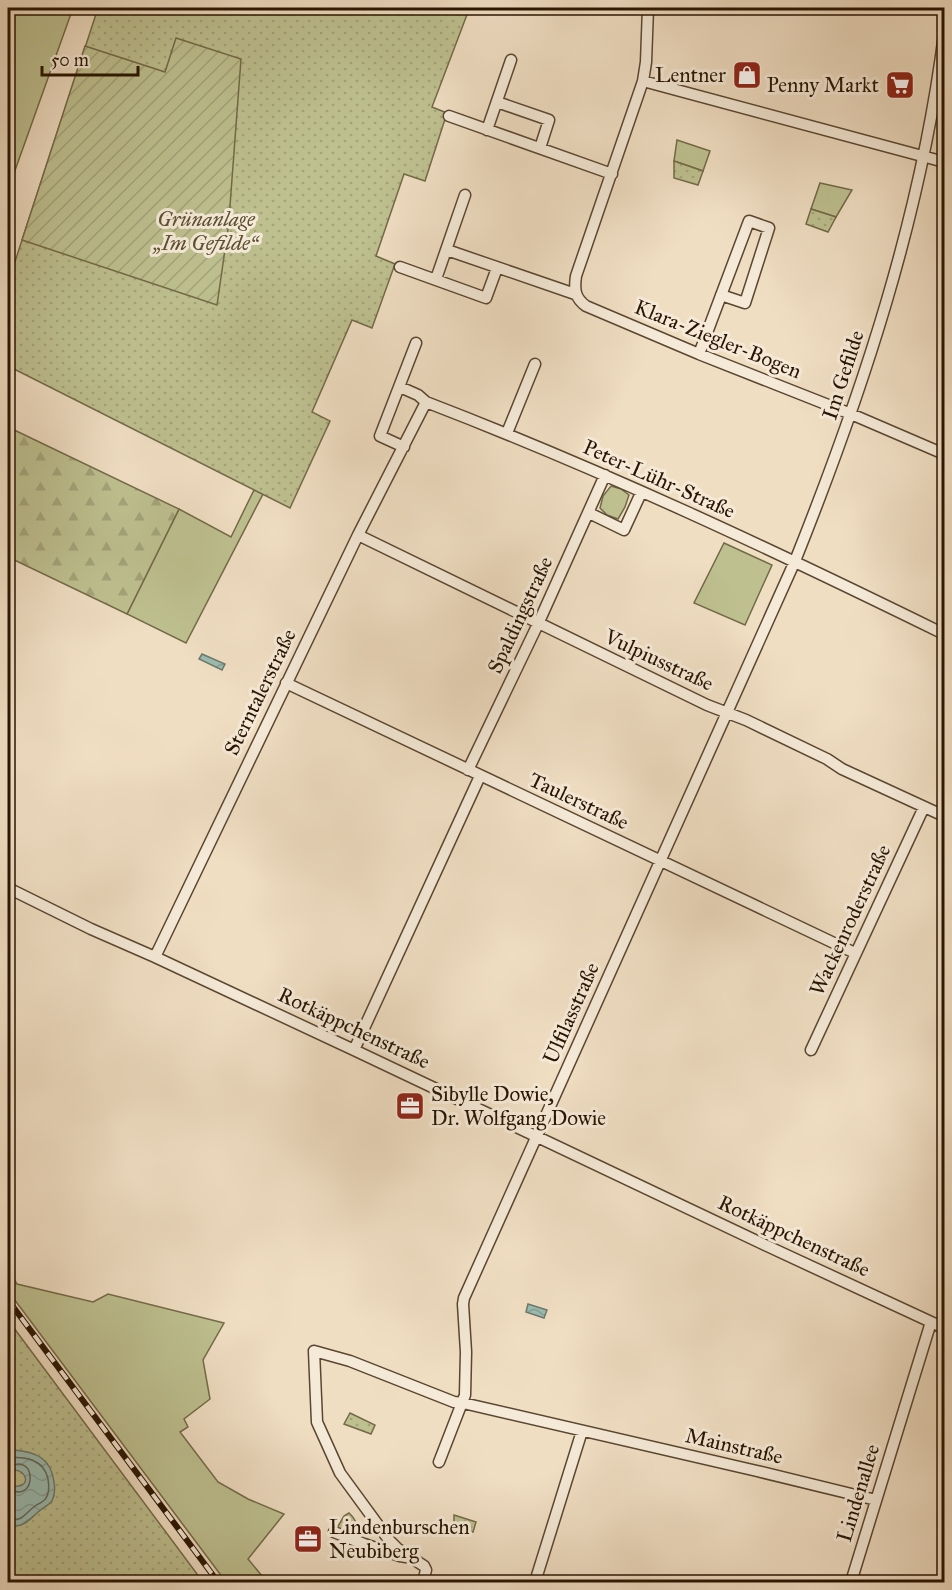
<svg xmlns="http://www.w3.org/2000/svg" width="952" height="1590" font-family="'IM FELL Great Primer',serif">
	<defs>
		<pattern id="forest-firs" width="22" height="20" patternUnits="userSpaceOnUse" patternTransform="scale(1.5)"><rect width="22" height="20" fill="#bec090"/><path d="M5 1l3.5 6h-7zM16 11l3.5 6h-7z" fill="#a3a47a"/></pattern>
		<pattern id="park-dots" width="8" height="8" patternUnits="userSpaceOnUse" patternTransform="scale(1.5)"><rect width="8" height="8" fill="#bec090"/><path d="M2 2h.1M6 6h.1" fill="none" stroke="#a3a47a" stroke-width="1.8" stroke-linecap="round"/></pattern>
		<pattern id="garden-furrows" width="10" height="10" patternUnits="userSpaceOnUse" patternTransform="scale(1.5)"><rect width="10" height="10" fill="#bec090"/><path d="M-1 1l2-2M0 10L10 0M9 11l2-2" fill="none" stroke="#a3a47a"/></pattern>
		<pattern id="water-waves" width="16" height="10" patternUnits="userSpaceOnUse" patternTransform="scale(1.5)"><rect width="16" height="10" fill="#9abcb3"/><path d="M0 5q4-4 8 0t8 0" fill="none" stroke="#85a198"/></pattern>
	</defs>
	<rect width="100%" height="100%" fill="#f0dec3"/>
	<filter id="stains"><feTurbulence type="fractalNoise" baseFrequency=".00333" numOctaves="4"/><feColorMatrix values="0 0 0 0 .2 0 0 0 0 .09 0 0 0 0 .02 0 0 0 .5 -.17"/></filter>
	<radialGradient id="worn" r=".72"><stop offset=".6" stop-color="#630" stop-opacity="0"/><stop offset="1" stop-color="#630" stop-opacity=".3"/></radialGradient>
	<path fill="#bec090" stroke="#736a48" stroke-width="1.5" d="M8,8H73L8,190Z
		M677,140L710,151L703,171L674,161Z
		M820,183L852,190L836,217L811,209Z
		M611,486L621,489L629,495L625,507L618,519L607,515L600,508L603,496Z
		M254,490L263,494L186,643L127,614L179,509L231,537Z
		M724,543L772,565L745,625L694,603Z
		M8,1268L17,1284L93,1302L108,1294L224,1323L203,1360L210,1399L184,1419L188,1427L180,1432L218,1482L248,1499L284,1514L248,1559L267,1582H226L8,1291Z
		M349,1513C357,1520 358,1528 359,1538L337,1528L344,1516Z"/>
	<path fill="url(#forest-firs)" stroke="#736a48" stroke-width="1.5" d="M8,427L179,509L127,614L8,557Z"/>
	<path fill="url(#park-dots)" stroke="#736a48" stroke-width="1.5" d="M98,8H458L468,12L432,107L447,113L425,181L404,174L376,256L395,264L372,328L352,320L312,412L330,421L290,508L8,366V283Z
		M674,161L703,171L698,185L674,178Z
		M811,209L836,217L828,232L806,224Z
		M8,1320L203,1582H8Z
		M350,1413L375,1425L371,1434L344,1424Z
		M454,1515L476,1522L473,1532L454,1527Z"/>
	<path fill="url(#garden-furrows)" stroke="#736a48" stroke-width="1.5" d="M176,38L241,59L229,219L227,220L226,228L228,229L217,305L22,240L85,46L165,72Z"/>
	<path fill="url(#water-waves)" stroke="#6c796b" stroke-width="1.5" fill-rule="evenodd" d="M202,654L225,664L222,670L199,659Z
		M528,1304L547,1310L544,1318L526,1312Z
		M14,1450C36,1452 51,1458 54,1482C55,1488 55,1495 52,1501C48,1506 42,1508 37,1513C26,1523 24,1526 9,1527L8,1526V1453ZM15,1470C26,1471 30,1484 19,1486C7,1488 6,1476 15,1470Z"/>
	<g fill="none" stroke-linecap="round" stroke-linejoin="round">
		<path stroke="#61685a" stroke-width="1.5" d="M8,1458C24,1456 44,1459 48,1479C49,1485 50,1492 46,1498C44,1502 39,1503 35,1506C22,1516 26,1519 8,1521
			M8,1468C38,1449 37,1507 8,1488"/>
		<g stroke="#5a4631" stroke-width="13">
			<path id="street" d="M648,8L646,62L643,81L576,276C574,290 575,298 586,306L699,354L851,414L944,454
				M643,81L937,160L944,163
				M497,102L549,120L540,148
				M449,116L612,174
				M487,130L511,60
				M447,250L575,294
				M400,267L486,298L497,268
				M436,279L465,195
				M699,354L749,221L769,228L745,303L721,295
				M400,387L418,395L426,402C603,470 775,551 944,634
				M507,433L535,364
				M404,447L380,436L416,343
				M589,513L624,530L641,493
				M358,535L707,705L746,720L827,759L842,769L944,816
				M286,683L855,953
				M468,770L538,624L605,475
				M8,888L91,929L155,957L354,1050L765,1245L944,1328
				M155,957L358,535L426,402
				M354,1050L480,776
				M811,1050L924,807
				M439,1462L465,1395L466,1352L463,1304L464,1298L795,561C863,391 921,216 944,34
				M334,1532L364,1544L400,1556L406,1557
				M423,1582L426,1570L424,1566L398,1549L389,1540L340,1473L317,1422L314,1351L350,1361L454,1402L463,1403L757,1471L876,1500
				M535,1582L582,1431
				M851,1582L931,1322"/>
		</g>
		<use href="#street" stroke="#f5ead8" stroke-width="10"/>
		<g stroke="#281400" stroke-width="6">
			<path id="rail" d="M8,1300L218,1582"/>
		</g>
		<use href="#rail" stroke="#f5ead8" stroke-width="4" stroke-dasharray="11" stroke-linecap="butt"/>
	</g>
	<defs>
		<g id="shop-square" transform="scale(1.5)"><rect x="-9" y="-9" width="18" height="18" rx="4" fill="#8f2418" stroke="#f5ead8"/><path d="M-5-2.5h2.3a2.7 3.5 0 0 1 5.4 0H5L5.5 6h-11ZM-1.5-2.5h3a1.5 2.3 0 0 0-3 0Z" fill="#fff"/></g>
		<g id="supermarket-square" transform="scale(1.5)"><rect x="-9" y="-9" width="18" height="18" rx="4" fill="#8f2418" stroke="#f5ead8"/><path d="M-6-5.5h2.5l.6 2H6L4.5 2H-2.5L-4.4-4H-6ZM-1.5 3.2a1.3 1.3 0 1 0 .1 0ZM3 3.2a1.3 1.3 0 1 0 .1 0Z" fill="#fff"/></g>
		<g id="office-square" transform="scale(1.5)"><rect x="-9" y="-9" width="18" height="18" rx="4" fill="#8f2418" stroke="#f5ead8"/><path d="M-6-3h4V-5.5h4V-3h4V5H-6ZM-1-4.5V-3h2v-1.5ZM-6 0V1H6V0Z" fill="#fff"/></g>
	</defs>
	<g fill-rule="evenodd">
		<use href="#shop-square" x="747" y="75"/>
		<use href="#supermarket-square" x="900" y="85"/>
		<use href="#office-square" x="410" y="1106"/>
		<use href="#office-square" x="308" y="1539"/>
	</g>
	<g text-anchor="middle" stroke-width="6" stroke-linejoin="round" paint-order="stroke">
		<g font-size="21" fill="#281400" stroke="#f5ead8" text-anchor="end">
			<text x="726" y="82">Lentner</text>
			<text x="879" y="92">Penny Markt</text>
			<text x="431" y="1101" text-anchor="start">Sibylle Dowie,<tspan x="431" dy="24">Dr. Wolfgang Dowie</tspan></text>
			<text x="329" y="1534" text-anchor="start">Lindenburschen<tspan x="329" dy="24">Neubiberg</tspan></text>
		</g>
		<g font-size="21" font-style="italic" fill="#5c5032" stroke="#f5ead8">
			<text x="206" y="226">Grünanlage<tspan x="206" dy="24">„Im Gefilde“</tspan></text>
		</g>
		<g font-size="21" fill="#281400" stroke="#f5ead8">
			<text transform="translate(718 339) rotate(22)" y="7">Klara-Ziegler-Bogen</text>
			<text transform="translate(843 375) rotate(-72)" y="7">Im Gefilde</text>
			<text transform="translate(659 479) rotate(24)" y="7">Peter-Lühr-Straße</text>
			<text transform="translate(520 615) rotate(-65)" y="7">Spaldingstraße</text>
			<text transform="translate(659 660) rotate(25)" y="7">Vulpiusstraße</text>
			<text transform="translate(260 692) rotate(-64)" y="7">Sterntalerstraße</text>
			<text transform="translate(579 801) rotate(25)" y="7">Taulerstraße</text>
			<text transform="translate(850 920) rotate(-65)" y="7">Wackenroderstraße</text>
			<text transform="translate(571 1013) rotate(-66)" y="7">Ulfilasstraße</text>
			<text transform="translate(354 1028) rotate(25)" y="7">Rotkäppchenstraße</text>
			<text transform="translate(794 1236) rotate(25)" y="7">Rotkäppchenstraße</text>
			<text transform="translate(734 1446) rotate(13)" y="7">Mainstraße</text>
			<text transform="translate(858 1493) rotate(-73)" y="7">Lindenallee</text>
		</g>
	</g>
	<rect width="952" height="1590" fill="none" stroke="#f0dec3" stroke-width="30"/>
	<rect x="9" y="9" width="934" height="1572" fill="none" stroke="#281400" stroke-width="3"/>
	<rect x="15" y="15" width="922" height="1560" fill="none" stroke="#281400" stroke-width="1.5"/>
	<path d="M42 66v9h96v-9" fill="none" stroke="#281400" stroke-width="3"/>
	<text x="51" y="66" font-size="18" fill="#281400" stroke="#f5ead8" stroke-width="4.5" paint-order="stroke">50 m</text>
	<rect width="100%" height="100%" filter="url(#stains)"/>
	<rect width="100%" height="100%" fill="url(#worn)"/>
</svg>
